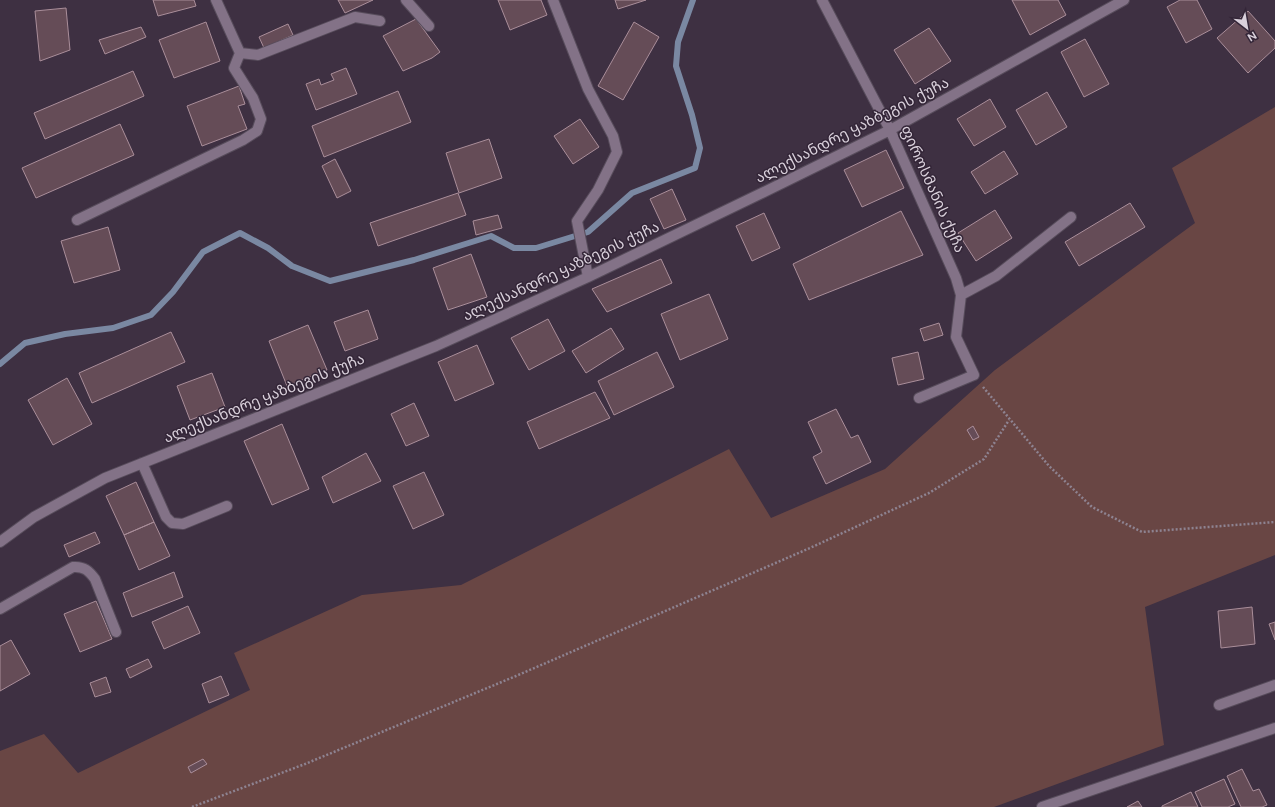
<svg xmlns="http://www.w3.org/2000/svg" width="1275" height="807" font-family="Figtree,'Noto Sans Georgian',sans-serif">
	<rect width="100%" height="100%" fill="#3e3042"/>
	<path fill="#694644" d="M1275,107V555L1145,607L1164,745L994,807H0V751L44,734L78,773L250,690L234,653L362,595L461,585L729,449L771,518L885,469L995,370L1195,223L1172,168Z"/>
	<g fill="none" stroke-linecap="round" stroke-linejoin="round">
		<path stroke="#7a88a2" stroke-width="6" d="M0,364L25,343L65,334L113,328L151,315L173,292L203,252L240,233L268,248L292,266L330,281L414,260L491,236L514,248H536L588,232L632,193L695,168L700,148L692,115L676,66L678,42L693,0"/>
	</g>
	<path fill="#654c57" stroke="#aa8e9a" d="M153,0H194L196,6L158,16Z
		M338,0H373L345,13Z
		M498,0H541L547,15L510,30Z
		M615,0H646L618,9Z
		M1012,0H1058L1066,15L1030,35Z
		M1180,0H1197L1212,29L1186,43L1167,7Z
		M66,8L70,50L40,61L35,11Z
		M1248,11L1275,41V48L1248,73L1217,38Z
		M416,19L440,52L432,58L403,71L383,36Z
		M206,22L220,61L174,78L159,40Z
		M634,22L659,37L623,100L598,86Z
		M288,24L293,35L264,48L259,37Z
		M141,27L146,37L105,54L99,40Z
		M929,28L951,61L915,84L894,50Z
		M1085,39L1109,84L1084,97L1061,52Z
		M346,68L357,94L316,110L306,84L319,79L321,85L334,80L331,74Z
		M133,71L144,96L45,139L34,113Z
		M239,86L245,104L238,106L247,129L202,146L187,106Z
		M398,91L411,122L324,157L312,126Z
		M1047,92L1067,127L1036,145L1016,110Z
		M990,99L1006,127L974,146L957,119Z
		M580,119L599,147L573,164L554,136Z
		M120,124L134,155L36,198L22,168Z
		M489,139L502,178L459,193L446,153Z
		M886,150L904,188L862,207L844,170Z
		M1004,151L1018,174L985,194L971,172Z
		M335,159L351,191L337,198L322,166Z
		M672,189L686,220L664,229L650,199Z
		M458,193L466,215L378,246L370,223Z
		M1130,203L1145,227L1079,266L1065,242Z
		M995,210L1012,238L976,261L958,233Z
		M901,211L923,255L809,300L793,264Z
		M764,213L780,248L752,261L736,226Z
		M498,215L502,228L476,235L473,221Z
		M108,227L120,270L74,283L61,241Z
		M471,254L487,297L448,310L433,268Z
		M661,259L672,283L607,312L592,289Z
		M709,294L728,339L680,360L661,314Z
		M368,310L378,339L345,351L334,322Z
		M548,319L565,351L529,370L511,338Z
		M939,323L943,335L924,341L920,329Z
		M308,325L327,370L287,386L269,341Z
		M611,328L624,349L586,373L572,351Z
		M171,332L185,362L92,403L79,373Z
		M477,345L494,384L455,401L438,362Z
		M657,352L674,387L614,415L598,381Z
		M918,352L924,379L898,385L892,358Z
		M212,373L225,407L190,420L177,386Z
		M67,378L92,424L53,445L28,400Z
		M595,392L610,418L539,449L527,422Z
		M414,403L429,436L406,446L391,414Z
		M836,409L851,438L858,435L871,462L826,484L813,457L822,452L808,422Z
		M282,424L309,489L272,505L244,441Z
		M973,426L979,437L973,440L967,430Z
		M366,453L381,481L333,503L322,477Z
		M424,472L444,515L413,529L393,486Z
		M136,482L154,522L124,535L106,496Z
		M154,522L170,556L139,570L124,535Z
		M95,532L100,543L69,557L64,545Z
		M174,572L183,597L132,617L123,593Z
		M96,601L112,639L80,652L64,614Z
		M188,606L200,633L164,649L152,622Z
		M1252,607L1255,644L1221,648L1218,611Z
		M1275,622V640L1269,624Z
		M11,640L30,674L0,691V646Z
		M148,659L152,667L130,678L126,669Z
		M221,676L229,695L209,703L202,684Z
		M106,677L111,692L95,697L90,683Z
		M203,759L207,764L191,773L188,767Z
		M1242,769L1253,791L1259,789L1267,805L1262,807H1241L1227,776Z
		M1224,779L1235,804L1228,807H1202L1195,792Z
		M1191,792L1198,807H1162V806Z
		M1138,801L1142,807H1127Z"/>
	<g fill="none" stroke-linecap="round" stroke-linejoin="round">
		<g stroke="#574c5b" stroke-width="12">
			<path id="minor" d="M216,0L240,53L258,55L355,17L380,21
				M406,0L429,26
				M553,0L588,89L613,136L617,152L598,190L577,221L588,277
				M822,0L890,130L956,278L961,295L956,337L974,375L919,398
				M77,220L243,140L257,131L261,119L253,98L234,68L240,53
				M961,295L996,276L1071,217
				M142,463L166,517L172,523L183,524L227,506
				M0,542L34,517L105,478L436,346L588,277L764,192L890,130L1124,0
				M0,609L73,567C84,566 89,571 95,579L116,632
				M1219,705L1275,685
				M1042,807L1275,728"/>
		</g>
		<path stroke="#8e8391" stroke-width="2.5" stroke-dasharray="2 2" stroke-linecap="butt" d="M983,387L1049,466L1092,507L1142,532L1275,522
			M192,807L305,764L516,676L810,548L929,493L984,459L1009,420"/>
		<use href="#minor" stroke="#837287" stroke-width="10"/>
	</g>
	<g text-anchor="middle" stroke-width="3" stroke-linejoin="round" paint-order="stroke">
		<g font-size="15" fill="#d9d0db" stroke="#342638">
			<text transform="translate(852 130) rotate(-27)" y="5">ალექსანდრე ყაზბეგის ქუჩა</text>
			<text transform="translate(933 189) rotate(66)" y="5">ფიროსმანის ქუჩა</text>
			<text transform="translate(561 271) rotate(-25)" y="5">ალექსანდრე ყაზბეგის ქუჩა</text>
			<text transform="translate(264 398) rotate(-22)" y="5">ალექსანდრე ყაზბეგის ქუჩა</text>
		</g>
	</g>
	<g transform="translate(1247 28) rotate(149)" stroke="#342638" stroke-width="3" paint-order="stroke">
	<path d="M0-3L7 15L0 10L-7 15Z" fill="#d9d0db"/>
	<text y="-6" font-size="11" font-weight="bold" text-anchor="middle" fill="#d9d0db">N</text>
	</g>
</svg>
